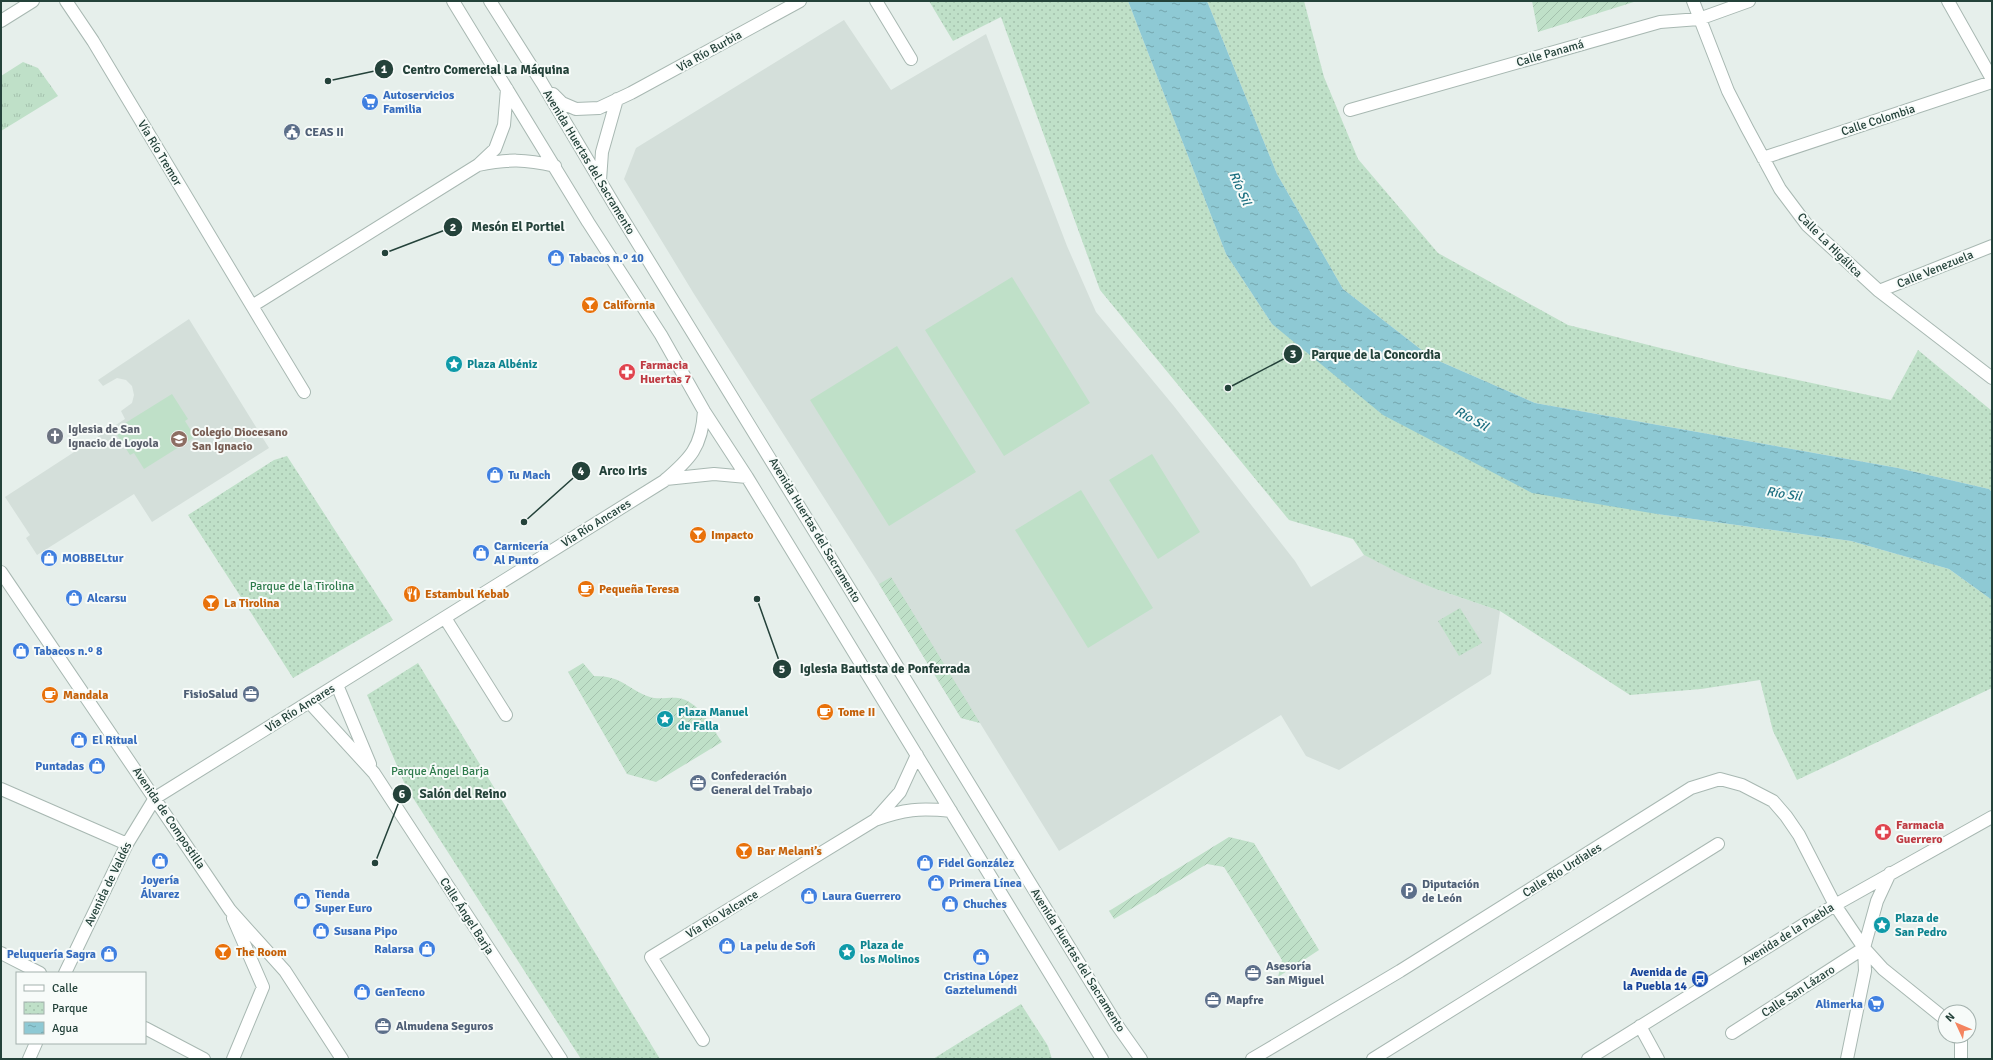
<svg xmlns="http://www.w3.org/2000/svg" width="1993" height="1060" font-family="Signika,sans-serif">
	<defs>
		<pattern id="grass-tufts" width="24" height="20" patternUnits="userSpaceOnUse"><rect width="24" height="20" fill="#bfe0c8"/><path d="M3 7l-1-3M5 7V3M7 7l1-3M15 17l-1-3M17 17v-4M19 17l1-3" fill="none" stroke="#a4c1ad"/></pattern>
		<pattern id="park-dots" width="8" height="8" patternUnits="userSpaceOnUse"><rect width="8" height="8" fill="#bfe0c8"/><path d="M2 2h.1M6 6h.1" fill="none" stroke="#a4c1ad" stroke-width="1.8" stroke-linecap="round"/></pattern>
		<pattern id="garden-furrows" width="10" height="10" patternUnits="userSpaceOnUse"><rect width="10" height="10" fill="#bfe0c8"/><path d="M-1 1l2-2M0 10L10 0M9 11l2-2" fill="none" stroke="#a4c1ad"/></pattern>
		<pattern id="water-ripples" width="26" height="14" patternUnits="userSpaceOnUse"><rect width="26" height="14" fill="#8ec9d4"/><path d="M2 4q2-2 4 0t4 0M15 11q2-2 4 0t4 0" fill="none" stroke="#74a5ad"/></pattern>
	</defs>
	<rect width="100%" height="100%" fill="#e6efeb"/>
	<path fill="#d4dfda" d="M844,20L891,90L986,34L1067,246L1096,312L1173,405L1295,561L1311,587L1364,555L1433,588L1500,611L1491,674L1339,770L1306,756L1281,715L1059,851L980,723L961,718L879,584L694,294L624,179L636,148Z
		M189,319L269,448L152,522L134,494L37,555L26,538L30,535L5,497L125,419L121,411L132,403L134,395L132,386L126,380L117,378L103,386L98,380Z"/>
	<path fill="url(#grass-tufts)" d="M23,62L38,68L58,96L1,131V76Z"/>
	<path fill="url(#park-dots)" d="M929,1H1128L1226,254L1272,324L1657,514L1851,541L1949,569L1992,600V688L1797,780L1773,731L1760,680L1701,689L1630,695L1500,611L1433,588L1401,574L1364,555L1353,539L1289,520L1100,290L1001,17L953,41Z
		M1207,1H1304L1324,77L1358,159L1438,253L1568,325L1737,367L1891,400L1918,350L1992,411V492L1989,489L1898,468L1535,403L1432,358L1343,289L1277,174Z
		M287,456L393,620L293,678L188,515L274,460Z
		M1460,608L1482,643L1459,656L1438,621Z
		M418,663L660,1059H581L406,787L367,695Z
		M1021,1004L1048,1046L1052,1059H933Z"/>
	<path fill="url(#garden-furrows)" d="M1532,1H1637L1538,32Z
		M891,577L980,723L961,718L879,584Z
		M583,663L594,676C624,676 626,689 650,697C658,700 669,697 678,698C699,701 711,726 722,742L656,782L627,774L568,672Z
		M1229,837L1254,843L1319,950L1278,977L1282,960L1224,867L1207,864L1114,919L1109,911Z"/>
	<path fill="#bfe0c8" d="M1012,277L1090,403L1004,456L925,330Z
		M897,346L976,472L889,526L810,400Z
		M172,394L188,419L185,421L195,437L144,469L134,453L130,455L114,430Z
		M1152,454L1200,532L1158,559L1109,480Z
		M1081,490L1153,608L1088,648L1015,530Z"/>
	<path fill="url(#water-ripples)" d="M1128,1H1207L1277,174L1343,289L1432,358L1535,403L1898,468L1989,489L1992,492V600L1949,569L1851,541L1657,514L1532,493L1383,415L1272,324L1226,254Z"/>
	<g fill="none" stroke-linecap="round" stroke-linejoin="round">
		<g stroke="#a8b8b2" stroke-width="14">
			<path id="minor" d="M66,1L93,41L252,306L478,165L495,149L504,125L507,89
				M453,1L588,222L661,335L704,411L747,477L1102,1059
				M490,1L542,83L615,206L1117,1025L1141,1059
				M876,1L911,59
				M1693,1L1728,91L1747,128L1780,189L1807,225L1879,291L1992,378
				M1948,1L1992,79
				M1,21L33,1
				M553,94L562,103L576,109L599,108L631,93L800,1
				M1350,110L1660,22L1699,19L1749,1
				M1763,158L1992,82
				M478,165C508,159 525,159 555,166
				M600,180L602,152L617,99
				M1879,291L1992,246
				M252,306L304,392
				M666,479L714,474L747,477
				M1,572L230,910L285,971L342,1059
				M445,618L506,715
				M337,685L370,764
				M309,702L374,773L561,1059
				M1,789L127,844
				M876,819L900,792L917,755
				M1864,948L1883,969L1945,1019
				M1864,948L1877,901L1890,873
				M1,953L40,973
				M65,973L127,844L155,798L664,481C690,459 702,447 704,411
				M1640,1026L1658,1059
				M145,1028L204,1059
				M1732,1033L1864,948
				M1961,1036V1059
				M703,1040L651,957L875,820C904,809 920,808 951,811
				M29,1059L36,1043
				M233,1059L263,987L233,918
				M1252,1059L1400,971L1691,788L1720,779L1742,785L1773,801L1786,816L1799,835L1835,905L1864,948L1865,971L1847,1059
				M1373,1059L1718,844
				M1588,1059L1835,905L1992,817"/>
		</g>
		<use href="#minor" stroke="#fff" stroke-width="12"/>
	</g>
	<defs>
		<g id="supermarket-disc" transform="scale(0.9)"><circle r="9.5" fill="#3f7fe0" stroke="#f7fbf9"/><path d="M-6-5.5h2.5l.6 2H6L4.5 2H-2.5L-4.4-4H-6ZM-1.5 3.2a1.3 1.3 0 1 0 .1 0ZM3 3.2a1.3 1.3 0 1 0 .1 0Z" fill="#fff"/></g>
		<g id="civic-disc" transform="scale(0.9)"><circle r="9.5" fill="#5c6f8a" stroke="#f7fbf9"/><path d="M-.6-6.5H3V-4.5H.6V-3L4-1V1h2V6H-6V1h2V-1L-.6-3ZM-1.2 2.5V6h2.4V2.5Z" fill="#fff"/></g>
		<g id="shop-disc" transform="scale(0.9)"><circle r="9.5" fill="#3f7fe0" stroke="#f7fbf9"/><path d="M-5-2.5h2.3a2.7 3.5 0 0 1 5.4 0H5L5.5 6h-11ZM-1.5-2.5h3a1.5 2.3 0 0 0-3 0Z" fill="#fff"/></g>
		<g id="bar-disc" transform="scale(0.9)"><circle r="9.5" fill="#e8710a" stroke="#f7fbf9"/><path d="M-6-5H6L.8 .8V4.5H3.5V6h-7V4.5H-.8V.8Z" fill="#fff"/></g>
		<g id="sight-disc" transform="scale(0.9)"><circle r="9.5" fill="#0f9aa8" stroke="#f7fbf9"/><path d="M0-6L1.8-2.2L6-1.7L2.9 1.2L3.7 5.4L0 3.3L-3.7 5.4L-2.9 1.2L-6-1.7L-1.8-2.2Z" fill="#fff"/></g>
		<g id="pharmacy-disc" transform="scale(0.9)"><circle r="9.5" fill="#e0444e" stroke="#f7fbf9"/><path d="M-2-6h4v4h4v4h-4v4h-4v-4h-4v-4h4Z" fill="#fff"/></g>
		<g id="church-disc" transform="scale(0.9)"><circle r="9.5" fill="#6b7280" stroke="#f7fbf9"/><path d="M-1.2-6h2.4v3.5h3.3v2.4h-3.3V6h-2.4V-.1h-3.3v-2.4h3.3Z" fill="#fff"/></g>
		<g id="school-disc" transform="scale(0.9)"><circle r="9.5" fill="#8d6e63" stroke="#f7fbf9"/><path d="M0-5L7-2L0 1L-7-2ZM-4 1L0 2.5L4 1V4Q0 6-4 4Z" fill="#fff"/></g>
		<g id="cafe-disc" transform="scale(0.9)"><circle r="9.5" fill="#e8710a" stroke="#f7fbf9"/><path d="M-5.5-4.5H6V0H3Q3 3.5 0 3.5H-2.5Q-5.5 3.5-5.5 0ZM3-3.2v2h1.7v-2ZM-6 4.5H4V6H-6Z" fill="#fff"/></g>
		<g id="restaurant-disc" transform="scale(0.9)"><circle r="9.5" fill="#e8710a" stroke="#f7fbf9"/><path d="M-5-6h1v4h1v-4h1v4h1v-4h1v5L-1.5 .5V6h-2V.5L-5-1ZM5-6V6H3V1.5H1.5Q1.5-4 5-6Z" fill="#fff"/></g>
		<g id="office-disc" transform="scale(0.9)"><circle r="9.5" fill="#5c6f8a" stroke="#f7fbf9"/><path d="M-6-3h4V-5.5h4V-3h4V5H-6ZM-1-4.5V-3h2v-1.5ZM-6 0V1H6V0Z" fill="#fff"/></g>
		<g id="parking-disc" transform="scale(0.9)"><circle r="9.5" fill="#5c6f8a" stroke="#f7fbf9"/><path d="M-3.5-5.5H1a3.5 3.5 0 0 1 0 7H-1V5.5H-3.5ZM-1-3.4V-.6H.8a1.4 1.4 0 0 0 0-2.8Z" fill="#fff"/></g>
		<g id="bus-disc" transform="scale(0.9)"><circle r="9.5" fill="#1a4fb4" stroke="#f7fbf9"/><path d="M-5-6H5V4H4V6H2V4H-2V6H-4V4H-5ZM-3.5-4V0h7V-4ZM-3.5 1.2v1.5H-2V1.2ZM2 1.2v1.5H3.5V1.2Z" fill="#fff"/></g>
	</defs>
	<g fill-rule="evenodd">
		<use href="#supermarket-disc" x="370" y="102"/>
		<use href="#civic-disc" x="292" y="132"/>
		<use href="#shop-disc" x="556" y="258"/>
		<use href="#bar-disc" x="590" y="305"/>
		<use href="#sight-disc" x="454" y="364"/>
		<use href="#pharmacy-disc" x="627" y="372"/>
		<use href="#church-disc" x="55" y="436"/>
		<use href="#school-disc" x="179" y="439"/>
		<use href="#shop-disc" x="495" y="475"/>
		<use href="#bar-disc" x="698" y="535"/>
		<use href="#shop-disc" x="481" y="553"/>
		<use href="#shop-disc" x="49" y="558"/>
		<use href="#cafe-disc" x="586" y="589"/>
		<use href="#restaurant-disc" x="412" y="594"/>
		<use href="#shop-disc" x="74" y="598"/>
		<use href="#bar-disc" x="211" y="603"/>
		<use href="#shop-disc" x="21" y="651"/>
		<use href="#office-disc" x="251" y="694"/>
		<use href="#cafe-disc" x="50" y="695"/>
		<use href="#cafe-disc" x="825" y="712"/>
		<use href="#sight-disc" x="665" y="719"/>
		<use href="#shop-disc" x="79" y="740"/>
		<use href="#shop-disc" x="97" y="766"/>
		<use href="#office-disc" x="698" y="783"/>
		<use href="#pharmacy-disc" x="1883" y="832"/>
		<use href="#bar-disc" x="744" y="851"/>
		<use href="#shop-disc" x="160" y="861"/>
		<use href="#shop-disc" x="925" y="863"/>
		<use href="#shop-disc" x="936" y="883"/>
		<use href="#parking-disc" x="1409" y="891"/>
		<use href="#shop-disc" x="809" y="896"/>
		<use href="#shop-disc" x="302" y="901"/>
		<use href="#shop-disc" x="950" y="904"/>
		<use href="#sight-disc" x="1882" y="925"/>
		<use href="#shop-disc" x="321" y="931"/>
		<use href="#shop-disc" x="727" y="946"/>
		<use href="#shop-disc" x="427" y="949"/>
		<use href="#bar-disc" x="223" y="952"/>
		<use href="#sight-disc" x="847" y="952"/>
		<use href="#shop-disc" x="109" y="954"/>
		<use href="#shop-disc" x="981" y="957"/>
		<use href="#office-disc" x="1253" y="973"/>
		<use href="#bus-disc" x="1700" y="979"/>
		<use href="#shop-disc" x="362" y="992"/>
		<use href="#office-disc" x="1213" y="1000"/>
		<use href="#supermarket-disc" x="1876" y="1004"/>
		<use href="#office-disc" x="383" y="1026"/>
	</g>
	<g text-anchor="middle" stroke-width="4" stroke-linejoin="round" paint-order="stroke">
		<g font-size="12" fill="#24423a" stroke="#f7fbf9">
			<text transform="translate(709 51) rotate(-29)" y="4">Vía Río Burbia</text>
			<text transform="translate(1550 53) rotate(-16)" y="4">Calle Panamá</text>
			<text transform="translate(1878 120) rotate(-18)" y="4">Calle Colombia</text>
			<text transform="translate(160 153) rotate(59)" y="4">Vía Río Tremor</text>
			<text transform="translate(589 162) rotate(59)" y="4">Avenida Huertas del Sacramento</text>
			<text transform="translate(1830 245) rotate(45)" y="4">Calle La Higálica</text>
			<text transform="translate(1935 269) rotate(-22)" y="4">Calle Venezuela</text>
			<text transform="translate(596 523) rotate(-32)" y="4">Vía Río Ancares</text>
			<text transform="translate(815 530) rotate(59)" y="4">Avenida Huertas del Sacramento</text>
			<text transform="translate(300 708) rotate(-32)" y="4">Vía Río Ancares</text>
			<text transform="translate(169 818) rotate(56)" y="4">Avenida de Compostilla</text>
			<text transform="translate(1562 870) rotate(-32)" y="4">Calle Río Urdiales</text>
			<text transform="translate(108 884) rotate(-64)" y="4">Avenida de Valdés</text>
			<text transform="translate(722 914) rotate(-31)" y="4">Vía Río Valcarce</text>
			<text transform="translate(467 916) rotate(57)" y="4">Calle Ángel Barja</text>
			<text transform="translate(1788 934) rotate(-32)" y="4">Avenida de la Puebla</text>
			<text transform="translate(1078 960) rotate(58)" y="4">Avenida Huertas del Sacramento</text>
			<text transform="translate(1798 991) rotate(-33)" y="4">Calle San Lázaro</text>
		</g>
		<g font-size="12" font-weight="bold" fill="#366cbe" stroke="#f7fbf9" text-anchor="start">
			<text x="383" y="99">Autoservicios<tspan x="383" dy="14">Familia</tspan></text>
			<text x="569" y="262">Tabacos n.º 10</text>
			<text x="508" y="479">Tu Mach</text>
			<text x="494" y="550">Carnicería<tspan x="494" dy="14">Al Punto</tspan></text>
			<text x="62" y="562">MOBBELtur</text>
			<text x="87" y="602">Alcarsu</text>
			<text x="34" y="655">Tabacos n.º 8</text>
			<text x="92" y="744">El Ritual</text>
			<text x="84" y="770" text-anchor="end">Puntadas</text>
			<text x="938" y="867">Fidel González</text>
			<text x="160" y="884" text-anchor="middle">Joyería<tspan x="160" dy="14">Álvarez</tspan></text>
			<text x="949" y="887">Primera Línea</text>
			<text x="315" y="898">Tienda<tspan x="315" dy="14">Super Euro</tspan></text>
			<text x="822" y="900">Laura Guerrero</text>
			<text x="963" y="908">Chuches</text>
			<text x="334" y="935">Susana Pipo</text>
			<text x="740" y="950">La pelu de Sofi</text>
			<text x="414" y="953" text-anchor="end">Ralarsa</text>
			<text x="96" y="958" text-anchor="end">Peluquería Sagra</text>
			<text x="981" y="980" text-anchor="middle">Cristina López<tspan x="981" dy="14">Gaztelumendi</tspan></text>
			<text x="375" y="996">GenTecno</text>
			<text x="1863" y="1008" text-anchor="end">Alimerka</text>
		</g>
		<g font-size="12" font-weight="bold" fill="#4e5e75" stroke="#f7fbf9" text-anchor="start">
			<text x="305" y="136">CEAS II</text>
			<text x="238" y="698" text-anchor="end">FisioSalud</text>
			<text x="711" y="780">Confederación<tspan x="711" dy="14">General del Trabajo</tspan></text>
			<text x="1422" y="888">Diputación<tspan x="1422" dy="14">de León</tspan></text>
			<text x="1266" y="970">Asesoría<tspan x="1266" dy="14">San Miguel</tspan></text>
			<text x="1226" y="1004">Mapfre</text>
			<text x="396" y="1030">Almudena Seguros</text>
		</g>
		<g font-size="12" font-weight="bold" fill="#c56008" stroke="#f7fbf9" text-anchor="start">
			<text x="603" y="309">California</text>
			<text x="711" y="539">Impacto</text>
			<text x="599" y="593">Pequeña Teresa</text>
			<text x="425" y="598">Estambul Kebab</text>
			<text x="224" y="607">La Tirolina</text>
			<text x="63" y="699">Mandala</text>
			<text x="838" y="716">Tome II</text>
			<text x="757" y="855">Bar Melani’s</text>
			<text x="236" y="956">The Room</text>
		</g>
		<g font-size="12" font-weight="bold" fill="#0d838f" stroke="#f7fbf9" text-anchor="start">
			<text x="467" y="368">Plaza Albéniz</text>
			<text x="678" y="716">Plaza Manuel<tspan x="678" dy="14">de Falla</tspan></text>
			<text x="1895" y="922">Plaza de<tspan x="1895" dy="14">San Pedro</tspan></text>
			<text x="860" y="949">Plaza de<tspan x="860" dy="14">los Molinos</tspan></text>
		</g>
		<g font-size="12" font-weight="bold" fill="#be3a42" stroke="#f7fbf9" text-anchor="start">
			<text x="640" y="369">Farmacia<tspan x="640" dy="14">Huertas 7</tspan></text>
			<text x="1896" y="829">Farmacia<tspan x="1896" dy="14">Guerrero</tspan></text>
		</g>
		<g font-size="12" font-weight="bold" fill="#5b616d" stroke="#f7fbf9" text-anchor="start">
			<text x="68" y="433">Iglesia de San<tspan x="68" dy="14">Ignacio de Loyola</tspan></text>
		</g>
		<g font-size="12" font-weight="bold" fill="#785e54" stroke="#f7fbf9" text-anchor="start">
			<text x="192" y="436">Colegio Diocesano<tspan x="192" dy="14">San Ignacio</tspan></text>
		</g>
		<g font-size="12" fill="#2d7a4b" stroke="#f7fbf9">
			<text x="302" y="590">Parque de la Tirolina</text>
			<text x="440" y="775">Parque Ángel Barja</text>
		</g>
		<g font-size="12" font-weight="bold" fill="#164399" stroke="#f7fbf9" text-anchor="end">
			<text x="1687" y="976">Avenida de<tspan x="1687" dy="14">la Puebla 14</tspan></text>
		</g>
		<g font-size="13" font-style="italic" fill="#1c6f80" stroke="#f7fbf9">
			<text transform="translate(1241 188) rotate(66)" y="5">Río Sil</text>
			<text transform="translate(1472 418) rotate(29)" y="5">Río Sil</text>
			<text transform="translate(1784 493) rotate(9)" y="5">Río Sil</text>
		</g>
	</g>
	<path fill="none" stroke="#24423a" stroke-width="1.5" d="M328 81L384 69M385 253L453 227M1228 388L1293 354M524 522L581 471M757 599L782 669M375 863L402 794"/>
	<g fill="#24423a" stroke="#f7fbf9" stroke-width="1.5">
		<circle cx="328" cy="81" r="4"/>
		<circle cx="385" cy="253" r="4"/>
		<circle cx="1228" cy="388" r="4"/>
		<circle cx="524" cy="522" r="4"/>
		<circle cx="757" cy="599" r="4"/>
		<circle cx="375" cy="863" r="4"/>
		<circle cx="384" cy="69" r="10"/>
		<circle cx="453" cy="227" r="10"/>
		<circle cx="1293" cy="354" r="10"/>
		<circle cx="581" cy="471" r="10"/>
		<circle cx="782" cy="669" r="10"/>
		<circle cx="402" cy="794" r="10"/>
	</g>
	<g font-size="12" text-anchor="middle" font-weight="bold" fill="#fff">
		<text x="384" y="73">1</text>
		<text x="453" y="231">2</text>
		<text x="1293" y="358">3</text>
		<text x="581" y="475">4</text>
		<text x="782" y="673">5</text>
		<text x="402" y="798">6</text>
	</g>
	<g font-size="13" text-anchor="middle" font-weight="bold" fill="#24423a" stroke="#f7fbf9" stroke-width="4" stroke-linejoin="round" paint-order="stroke">
		<text x="486" y="74">Centro Comercial La Máquina</text>
		<text x="518" y="231">Mesón El Portiel</text>
		<text x="1376" y="359">Parque de la Concordia</text>
		<text x="623" y="475">Arco Iris</text>
		<text x="885" y="673">Iglesia Bautista de Ponferrada</text>
		<text x="463" y="798">Salón del Reino</text>
	</g>
	<rect width="1993" height="1060" fill="none" stroke="#24423a" stroke-width="4"/>
	<rect x="16" y="972" width="130" height="72" fill="#f7fbf9" stroke="#a3b1ad"/>
	<rect x="24" y="985" width="20" height="6" fill="#ffffff" stroke="#a3b1ad"/>
	<text x="52" y="992" font-size="12" fill="#24423a">Calle</text>
	<rect x="24" y="1002" width="20" height="12" fill="url(#park-dots)" stroke="#a3b1ad"/>
	<text x="52" y="1012" font-size="12" fill="#24423a">Parque</text>
	<rect x="24" y="1022" width="20" height="12" fill="url(#water-ripples)" stroke="#a3b1ad"/>
	<text x="52" y="1032" font-size="12" fill="#24423a">Agua</text>
	<g transform="translate(1957 1024) rotate(314)"><circle r="19" fill="#f7fbf9" stroke="#a3b1ad"/>
	<path d="M0-3L7 15L0 10L-7 15Z" fill="#f4845f"/>
	<text y="-6" font-size="11" font-weight="bold" text-anchor="middle" fill="#24423a">N</text>
	</g>
</svg>
